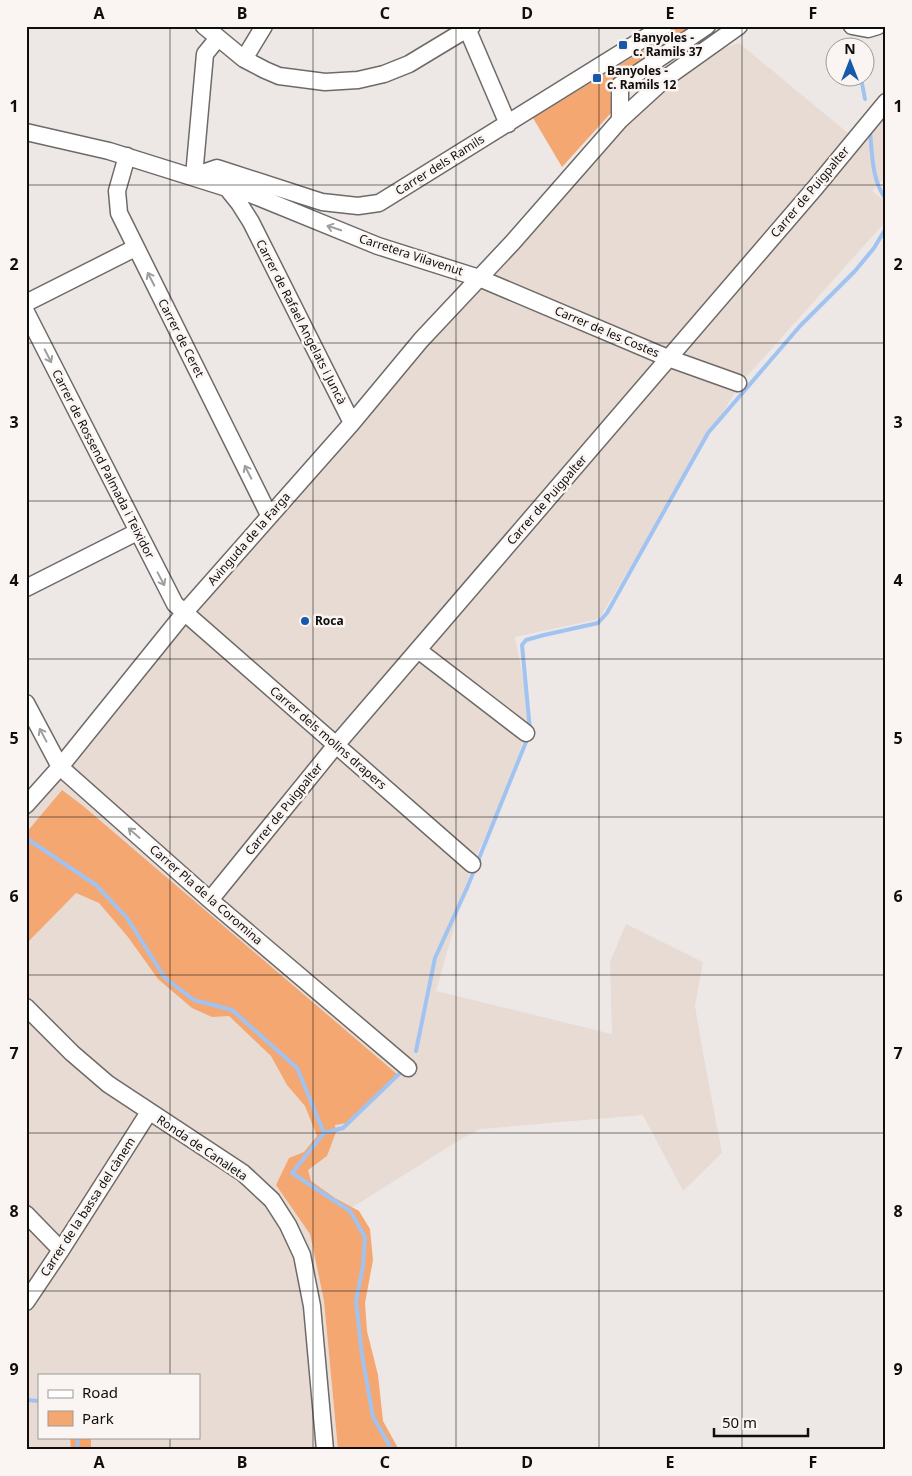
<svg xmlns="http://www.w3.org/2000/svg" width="912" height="1476" font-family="'Noto Sans',sans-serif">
	<rect width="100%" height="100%" fill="#ede8e5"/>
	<path fill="#e7dbd3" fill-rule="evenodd" d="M739,43L849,134L886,93V124L884,126L886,128V176L872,191L886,202V221L740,384L599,619L515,637L531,719L497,813L472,864L436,991L612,1034L610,962L626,924L703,962L695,1006L703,1053L722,1153L683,1191L643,1115L480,1129L461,1139L310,1234L324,1301L338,1450H26V805L590,152L691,59ZM39,1375H199V1437H39Z"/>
	<path fill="#f4a771" d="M675,26H694L610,81L611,113L562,167L533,118L672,33L671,29Z
		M62,790L82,805L398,1075L346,1123L335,1125L336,1132L327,1156L308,1170L311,1181L335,1198L359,1211L370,1229L373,1260L365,1303L367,1331L378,1375L383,1421L399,1450H338L324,1301L310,1234L276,1185L289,1158L304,1152L317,1136L305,1106L287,1085L271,1056L229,1016L212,1017L192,1008L158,979L128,937L99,903L76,893L26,944V833Z"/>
	<path fill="#f8a365" d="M70,1437H91V1450H71Z"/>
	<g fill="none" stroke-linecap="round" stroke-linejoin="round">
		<path stroke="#a0c3f2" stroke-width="4" d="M861,78L865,99
			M870,131C872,153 872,182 886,199
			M530,730L522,645L526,640L544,635L598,623L607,613L708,433L800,326L855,271L874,248L886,228
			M26,838L96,885L127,918L165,978L194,1000L232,1010L297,1068L324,1133L292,1173L350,1211L365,1237L363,1266L356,1301L362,1355L373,1417L392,1450
			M416,1051L435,958L467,888L528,737
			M324,1133L343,1128L401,1072
			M26,1400L39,1401
			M77,1450L78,1437"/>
		<g stroke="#6e6a67" stroke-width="19">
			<path id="minor" d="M204,26L244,59L265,70L279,76L325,82L358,80L384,74L409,64L472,26
				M466,26L508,124
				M852,26L868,29L878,26
				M244,59L264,26
				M620,120V85L707,26
				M26,132L109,151L227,188L243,191L378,246L479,278L668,358L738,383
				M127,156L117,191L119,213L269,515
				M194,176L217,168L322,202L358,206L379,203L664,26
				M194,176L205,54L218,38
				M227,188L239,203L251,222L352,423
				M26,303L135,248
				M26,312L175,604L472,864
				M26,588L137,532
				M418,650L526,733
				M26,703L60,767L210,900L408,1068
				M26,805L60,767L185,612L352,423L421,340L513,242L620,120L666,78L739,26
				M210,900L336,745L815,188L886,102
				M26,1007L72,1053L108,1084L243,1173L272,1200L288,1225L302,1255L312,1306L325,1450
				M26,1214L61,1250
				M26,1302L61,1250L149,1112"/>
		</g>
		<use href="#minor" stroke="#fff" stroke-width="16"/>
	</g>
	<defs><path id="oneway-shaft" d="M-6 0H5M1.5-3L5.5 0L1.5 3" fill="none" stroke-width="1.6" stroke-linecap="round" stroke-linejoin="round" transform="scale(1.25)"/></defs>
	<g stroke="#9f9f9e">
		<use href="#oneway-shaft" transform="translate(334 228) rotate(-162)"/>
		<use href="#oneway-shaft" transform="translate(151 279) rotate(-117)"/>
		<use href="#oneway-shaft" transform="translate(48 356) rotate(63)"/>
		<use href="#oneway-shaft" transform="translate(248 472) rotate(-117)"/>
		<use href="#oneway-shaft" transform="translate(161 579) rotate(62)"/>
		<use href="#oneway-shaft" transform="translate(43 735) rotate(-118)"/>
		<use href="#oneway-shaft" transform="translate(134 833) rotate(-139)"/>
	</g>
	<path fill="none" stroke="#0f0e0d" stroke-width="1" stroke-opacity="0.55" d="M170,26V1375M313,26V1450M456,26V1450M599,26V1450M742,26V1450M26,185H886M26,343H886M26,501H886M26,659H886M26,817H886M26,975H886M26,1133H886M26,1291H886M170,1437V1450"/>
	<g fill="#1658a9" stroke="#faf5f2" stroke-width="2">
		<rect x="618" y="40" width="10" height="10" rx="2.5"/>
		<rect x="592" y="73" width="10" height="10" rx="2.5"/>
		<circle cx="305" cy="621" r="5"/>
	</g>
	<g text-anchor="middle" stroke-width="5" stroke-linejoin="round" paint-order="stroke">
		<g font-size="12" font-weight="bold" fill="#0f0e0d" stroke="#faf5f2" text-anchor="start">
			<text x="633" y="42">Banyoles -<tspan x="633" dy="14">c. Ramils 37</tspan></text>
			<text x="607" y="75">Banyoles -<tspan x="607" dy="14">c. Ramils 12</tspan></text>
			<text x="315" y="625">Roca</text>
		</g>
		<g font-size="12" fill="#0f0e0d" stroke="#faf5f2">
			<text transform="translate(440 165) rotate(-32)" y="4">Carrer dels Ramils</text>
			<text transform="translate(810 192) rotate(-50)" y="4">Carrer de Puigpalter</text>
			<text transform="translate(411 255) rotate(18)" y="4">Carretera Vilavenut</text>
			<text transform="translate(301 322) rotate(63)" y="4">Carrer de Rafael Angelats i Juncà</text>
			<text transform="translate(607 332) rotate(23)" y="4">Carrer de les Costes</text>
			<text transform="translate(181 338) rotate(63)" y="4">Carrer de Ceret</text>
			<text transform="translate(103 464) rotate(63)" y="4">Carrer de Rossend Palmada i Teixidor</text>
			<text transform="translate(547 500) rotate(-49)" y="4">Carrer de Puigpalter</text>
			<text transform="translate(249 539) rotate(-49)" y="4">Avinguda de la Farga</text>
			<text transform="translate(328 738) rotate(41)" y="4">Carrer dels molins drapers</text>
			<text transform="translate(284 809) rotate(-51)" y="4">Carrer de Puigpalter</text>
			<text transform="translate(206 895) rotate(41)" y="4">Carrer Pla de la Coromina</text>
			<text transform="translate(202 1148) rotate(34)" y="4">Ronda de Canaleta</text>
			<text transform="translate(88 1207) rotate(-57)" y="4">Carrer de la bassa del cànem</text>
		</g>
	</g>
	<rect width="912" height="1476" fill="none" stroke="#faf5f2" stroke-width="55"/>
	<rect x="38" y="1374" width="162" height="65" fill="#faf5f2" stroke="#9c9996"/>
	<rect x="48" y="1390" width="25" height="8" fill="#ffffff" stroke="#9c9996"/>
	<text x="82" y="1398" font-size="15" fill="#0f0e0d">Road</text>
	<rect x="48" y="1411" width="25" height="15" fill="#f4a771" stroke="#9c9996"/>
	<text x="82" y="1424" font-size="15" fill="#0f0e0d">Park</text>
	<g transform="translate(850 62)"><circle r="24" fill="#faf5f2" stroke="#9c9996"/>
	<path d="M0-4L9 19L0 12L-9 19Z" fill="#1658a9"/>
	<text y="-8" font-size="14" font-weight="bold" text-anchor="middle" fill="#0f0e0d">N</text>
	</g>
	<path d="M714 1428v8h94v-8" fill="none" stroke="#0f0e0d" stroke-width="2.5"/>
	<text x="722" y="1428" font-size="15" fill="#0f0e0d" stroke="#faf5f2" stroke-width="4" paint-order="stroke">50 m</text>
	<rect x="28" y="28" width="856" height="1420" fill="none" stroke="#0f0e0d" stroke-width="2"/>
	<g font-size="16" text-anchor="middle" font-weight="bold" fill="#0f0e0d">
		<text x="99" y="19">A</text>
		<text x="242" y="19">B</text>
		<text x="385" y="19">C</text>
		<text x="527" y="19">D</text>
		<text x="670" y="19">E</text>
		<text x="813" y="19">F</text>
		<text x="14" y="112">1</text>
		<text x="898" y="112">1</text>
		<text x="14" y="270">2</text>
		<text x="898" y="270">2</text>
		<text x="14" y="428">3</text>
		<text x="898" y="428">3</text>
		<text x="14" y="586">4</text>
		<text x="898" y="586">4</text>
		<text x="14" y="744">5</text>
		<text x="898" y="744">5</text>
		<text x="14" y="902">6</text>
		<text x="898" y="902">6</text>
		<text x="14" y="1059">7</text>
		<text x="898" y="1059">7</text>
		<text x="14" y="1217">8</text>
		<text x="898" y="1217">8</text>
		<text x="14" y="1375">9</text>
		<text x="898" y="1375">9</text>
		<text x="99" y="1468">A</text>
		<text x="242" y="1468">B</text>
		<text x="385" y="1468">C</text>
		<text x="527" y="1468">D</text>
		<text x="670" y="1468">E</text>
		<text x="813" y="1468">F</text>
	</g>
</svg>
